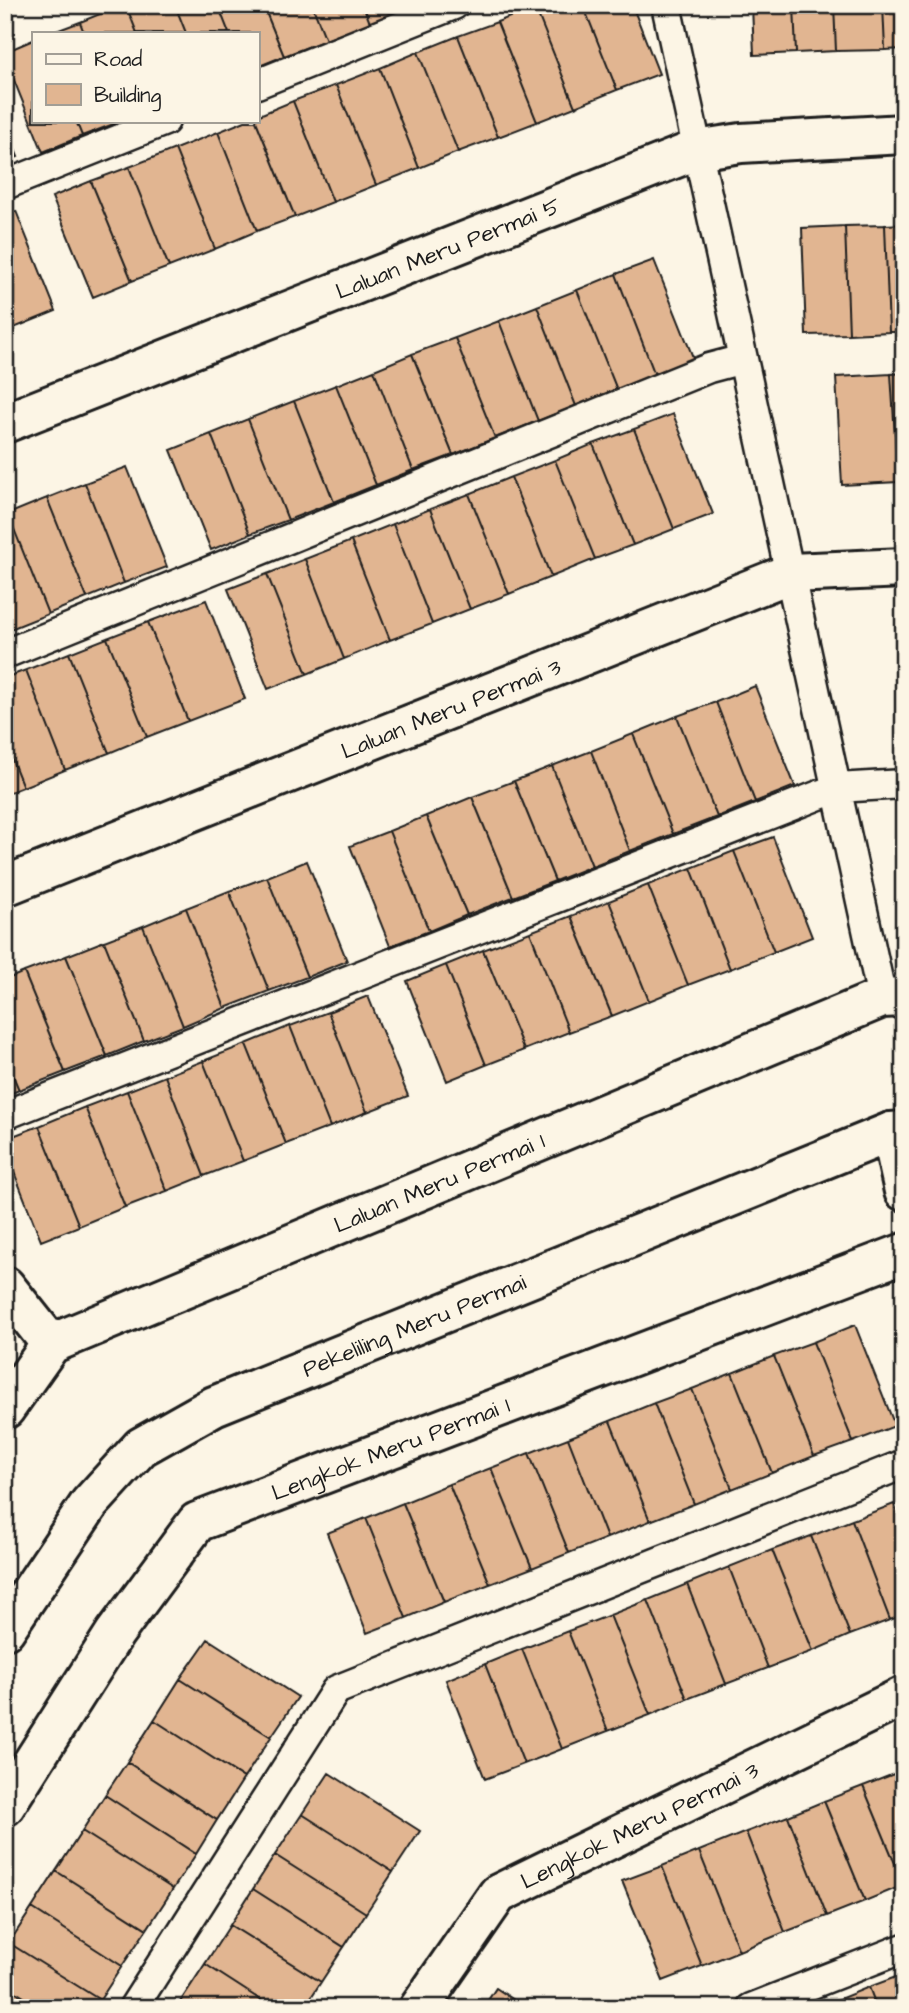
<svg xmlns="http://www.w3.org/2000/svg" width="909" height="2013" font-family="'Architects Daughter',sans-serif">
	<rect width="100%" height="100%" fill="#fcf5e5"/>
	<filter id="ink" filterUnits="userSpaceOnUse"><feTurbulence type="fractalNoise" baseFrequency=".0143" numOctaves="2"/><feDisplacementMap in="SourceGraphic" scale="14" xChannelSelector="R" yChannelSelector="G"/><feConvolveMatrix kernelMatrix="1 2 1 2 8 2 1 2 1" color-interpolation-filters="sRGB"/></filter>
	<g filter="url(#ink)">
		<path fill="#e1b591" stroke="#1c1c1c" stroke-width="2" d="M122,5H126L137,33H84L80,22Z
			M126,5H175L186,33H137Z
			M175,5H218L229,33H186Z
			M218,5H263L284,56L257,67V33H229Z
			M263,5H312L326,40L284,56Z
			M312,5H363L370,23L326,40Z
			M363,5H407L408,8L370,23Z
			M539,5H583L617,90L575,107L535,7Z
			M583,5H632L659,74L617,90Z
			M752,5H794L796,53L754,55Z
			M794,5H834L836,51L796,53Z
			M834,5H883L885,50L836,51Z
			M883,5H904V49L885,50Z
			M535,7L575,107L537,122L497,22Z
			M80,22L84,33H51Z
			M497,22L537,122L498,137L458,36Z
			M458,36L498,137L458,152L418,52Z
			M33,40V121H76L82,136L43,152L5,58V52Z
			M418,52L458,152L419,168L380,68Z
			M380,68L419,168L376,185L336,85Z
			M336,85L376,185L333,202L293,101Z
			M293,101L333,202L295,217L256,121L257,116Z
			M76,121H119V122L82,136Z
			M245,121H256L295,217L257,231L218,132Z
			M5,125L18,157L5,162Z
			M218,132L257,231L215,249L175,149Z
			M175,149L215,249L169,267L129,167Z
			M129,167L169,267L132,281L91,181Z
			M91,181L132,281L93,297L52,197Z
			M16,211L56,311L14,328L5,306V215Z
			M904,224V332H889L885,225Z
			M885,225L889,332L849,334L845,226Z
			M845,226L849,334L806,335L802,228Z
			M654,260L694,360L655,375L616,274Z
			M616,274L655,375L617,390L577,290Z
			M577,290L617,390L576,406L537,306Z
			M5,306L14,328L5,331Z
			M537,306L576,406L538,421L499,321Z
			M499,321L538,421L495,438L455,338Z
			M455,338L495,438L453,455L412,354Z
			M412,354L453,455L413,470L374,370Z
			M374,370L413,470L376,485L336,385Z
			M904,373V481L898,482L891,374Z
			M891,374L898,482L842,485L836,377Z
			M336,385L376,485L334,502L294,401Z
			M294,401L334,502L288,520L248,419Z
			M673,414L713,514L674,529L634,429Z
			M248,419L288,520L250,534L211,434Z
			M634,429L674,529L633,545L593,444Z
			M211,434L250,534L211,550L171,450Z
			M593,444L633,545L595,559L555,460Z
			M555,460L595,559L551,577L511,477Z
			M127,467L167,567L124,583L85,483Z
			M511,477L551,577L509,594L469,494Z
			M85,483L124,583L87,598L47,498Z
			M469,494L509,594L470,609L430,509Z
			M47,498L87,598L48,614L8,514Z
			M430,509L470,609L432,624L393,524Z
			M8,514L48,614L8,630L5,515Z
			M393,524L432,624L390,640L351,541Z
			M351,541L390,640L344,659L305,559Z
			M305,559L344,659L307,674L267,574Z
			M267,574L307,674L268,689L228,589Z
			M206,600L245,699L188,721L148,622Z
			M148,622L188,721L147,737L107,638Z
			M107,638L147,737L109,753L69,653Z
			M69,653L109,753L65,770L26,670Z
			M26,670L65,770L23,787L5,742V678Z
			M755,686L795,786L755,802L716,702Z
			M716,702L755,802L717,817L677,716Z
			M677,716L717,817L673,834L633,734Z
			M633,734L673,834L630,851L591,751Z
			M5,742L23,787L5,794Z
			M591,751L630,851L592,866L552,766Z
			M552,766L592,866L555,881L514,781Z
			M514,781L555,881L513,897L472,797Z
			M472,797L513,897L467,915L426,816Z
			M426,816L467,915L429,931L389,831Z
			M389,831L429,931L390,946L350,846Z
			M773,837L812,937L774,952L734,851Z
			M734,851L774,952L730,969L691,868Z
			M307,861L347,961L307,977L267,877Z
			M691,868L730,969L688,985L648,885Z
			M267,877L307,977L269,991L229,891Z
			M648,885L688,985L649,1001L609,901Z
			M229,891L269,991L225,1008L186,908Z
			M609,901L649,1001L612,1016L571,916Z
			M186,908L225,1008L183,1026L143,926Z
			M571,916L612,1016L569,1032L530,932Z
			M143,926L183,1026L144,1041L104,941Z
			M530,932L569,1032L524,1050L483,950Z
			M104,941L144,1041L107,1056L66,956Z
			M483,950L524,1050L486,1065L446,965Z
			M66,956L107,1056L65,1072L24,972Z
			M446,965L486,1065L447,1081L407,981Z
			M24,972L65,1072L19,1090L5,1057V980Z
			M368,996L408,1096L367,1112L328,1012Z
			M328,1012L367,1112L330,1127L290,1026Z
			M290,1026L330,1127L286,1144L246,1044Z
			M246,1044L286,1144L243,1161L203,1061Z
			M5,1057L19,1090L5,1096Z
			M203,1061L243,1161L204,1176L165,1076Z
			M165,1076L204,1176L167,1191L127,1091Z
			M127,1091L167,1191L125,1207L85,1107Z
			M85,1107L125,1207L79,1226L39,1126Z
			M39,1126L79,1226L41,1241L5,1149V1139Z
			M855,1325L895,1426L853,1442L813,1342Z
			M813,1342L853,1442L814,1456L774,1356Z
			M774,1356L814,1456L772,1473L732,1373Z
			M732,1373L772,1473L732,1489L692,1389Z
			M692,1389L732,1489L694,1504L654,1403Z
			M654,1403L694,1504L650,1521L610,1421Z
			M610,1421L650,1521L607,1538L568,1438Z
			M568,1438L607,1538L569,1553L529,1453Z
			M529,1453L569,1553L532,1568L491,1468Z
			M491,1468L532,1568L490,1584L449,1484Z
			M449,1484L490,1584L444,1602L403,1503Z
			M403,1503L444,1602L406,1618L366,1518Z
			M894,1504L904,1529V1615L890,1620L852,1520Z
			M366,1518L406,1618L367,1633L327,1533Z
			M852,1520L890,1620L850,1635L811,1536Z
			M811,1536L850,1635L813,1651L772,1550Z
			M772,1550L813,1651L768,1668L729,1567Z
			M729,1567L768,1668L726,1684L687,1584Z
			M687,1584L726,1684L687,1699L648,1600Z
			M648,1600L687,1699L650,1715L610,1615Z
			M610,1615L650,1715L608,1731L568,1631Z
			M568,1631L608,1731L562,1749L522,1649Z
			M208,1639L298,1697L271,1737L180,1679Z
			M522,1649L562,1749L524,1764L485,1664Z
			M485,1664L524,1764L485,1779L446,1680Z
			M180,1679L271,1737L244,1778L154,1720Z
			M154,1720L244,1778L217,1820L127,1762Z
			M127,1762L217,1820L196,1854L105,1795Z
			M904,1770V1885L863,1786Z
			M329,1773L420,1831L393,1872L302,1814Z
			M863,1786L904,1885L865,1901L824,1801Z
			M105,1795L196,1854L173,1889L82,1831Z
			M824,1801L865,1901L827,1916L788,1816Z
			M302,1814L393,1872L366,1913L275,1855Z
			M788,1816L827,1916L785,1932L746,1832Z
			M82,1831L173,1889L147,1929L56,1871Z
			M746,1832L785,1932L739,1951L699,1851Z
			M699,1851L739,1951L702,1966L662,1866Z
			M275,1855L366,1913L344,1947L253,1889Z
			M662,1866L702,1966L663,1981L622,1881Z
			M56,1871L147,1929L122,1966L32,1908Z
			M253,1889L344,1947L321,1982L230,1925Z
			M32,1908L122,1966L100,2000L9,1943Z
			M230,1925L321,1982L304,2008H273L205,1964Z
			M9,1943L100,2000L95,2008H41L5,1985V1949Z
			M205,1964L273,2008H189L180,2002Z
			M904,1974V2008H877L869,1987Z
			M5,1985L41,2008H5Z
			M869,1987L877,2008H823L822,2006Z
			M496,1988L526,2008H483Z"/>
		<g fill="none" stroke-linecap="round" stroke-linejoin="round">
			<g stroke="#1c1c1c" stroke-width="33">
				<path id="lane" d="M666,5L882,998
					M257,84L454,5
					M5,185L165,121
					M5,654L709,368L743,359
					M5,1115L837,788L904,784
					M133,2008L336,1690L904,1464
					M751,2008L904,1948"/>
			</g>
			<g stroke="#1c1c1c" stroke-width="44">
				<g id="street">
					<path id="s1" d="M5,423L696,150L741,143L904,134"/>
					<path id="s2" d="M5,886L791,573L904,568"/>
					<path d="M891,1132L904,1191"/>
					<path d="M5,1286L51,1344"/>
					<path id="s3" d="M5,1409L51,1344L882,998L904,997"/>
					<path id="s4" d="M5,1806L115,1633L197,1522L904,1253"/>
					<path id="s5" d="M419,2008L498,1894L904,1696"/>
				</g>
			</g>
			<g stroke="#1c1c1c" stroke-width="44">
				<g id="secondary">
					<path id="s6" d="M5,1630L90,1503L141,1447L214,1406L891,1132L904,1131"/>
				</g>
			</g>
			<use href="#lane" stroke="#fcf5e5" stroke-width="28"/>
			<use href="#street" stroke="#fcf5e5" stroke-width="38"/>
			<use href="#secondary" stroke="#fcf5e5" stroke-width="38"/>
		</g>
	</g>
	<g text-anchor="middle" stroke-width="5" stroke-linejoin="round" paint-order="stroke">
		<g font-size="23" fill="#1c1c1c" stroke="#fcf5e5">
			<text dy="8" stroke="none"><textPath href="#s1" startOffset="476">Laluan Meru Permai 5</textPath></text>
			<text dy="8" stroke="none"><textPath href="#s2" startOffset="480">Laluan Meru Permai 3</textPath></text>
			<text dy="8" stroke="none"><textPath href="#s3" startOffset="500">Laluan Meru Permai 1</textPath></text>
			<text dy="8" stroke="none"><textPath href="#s6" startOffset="528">Pekeliling Meru Permai</textPath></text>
			<text dy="8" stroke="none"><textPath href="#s4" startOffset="550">Lengkok Meru Permai 1</textPath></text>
			<text dy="8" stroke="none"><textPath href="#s5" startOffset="296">Lengkok Meru Permai 3</textPath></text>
		</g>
	</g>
	<rect width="909" height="2013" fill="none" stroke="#fcf5e5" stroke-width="28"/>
	<rect x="14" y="14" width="881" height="1985" fill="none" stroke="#1c1c1c" stroke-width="2.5" filter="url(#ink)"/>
	<rect x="32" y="32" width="228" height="91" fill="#fcf5e5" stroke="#a29e95" stroke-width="2"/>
	<rect x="46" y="54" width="35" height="10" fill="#fcf5e5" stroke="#a29e95" stroke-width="2"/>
	<text x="94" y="66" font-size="21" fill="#1c1c1c">Road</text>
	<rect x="46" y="84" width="35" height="21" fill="#e1b591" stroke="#a29e95" stroke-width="2"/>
	<text x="94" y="102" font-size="21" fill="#1c1c1c">Building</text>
</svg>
